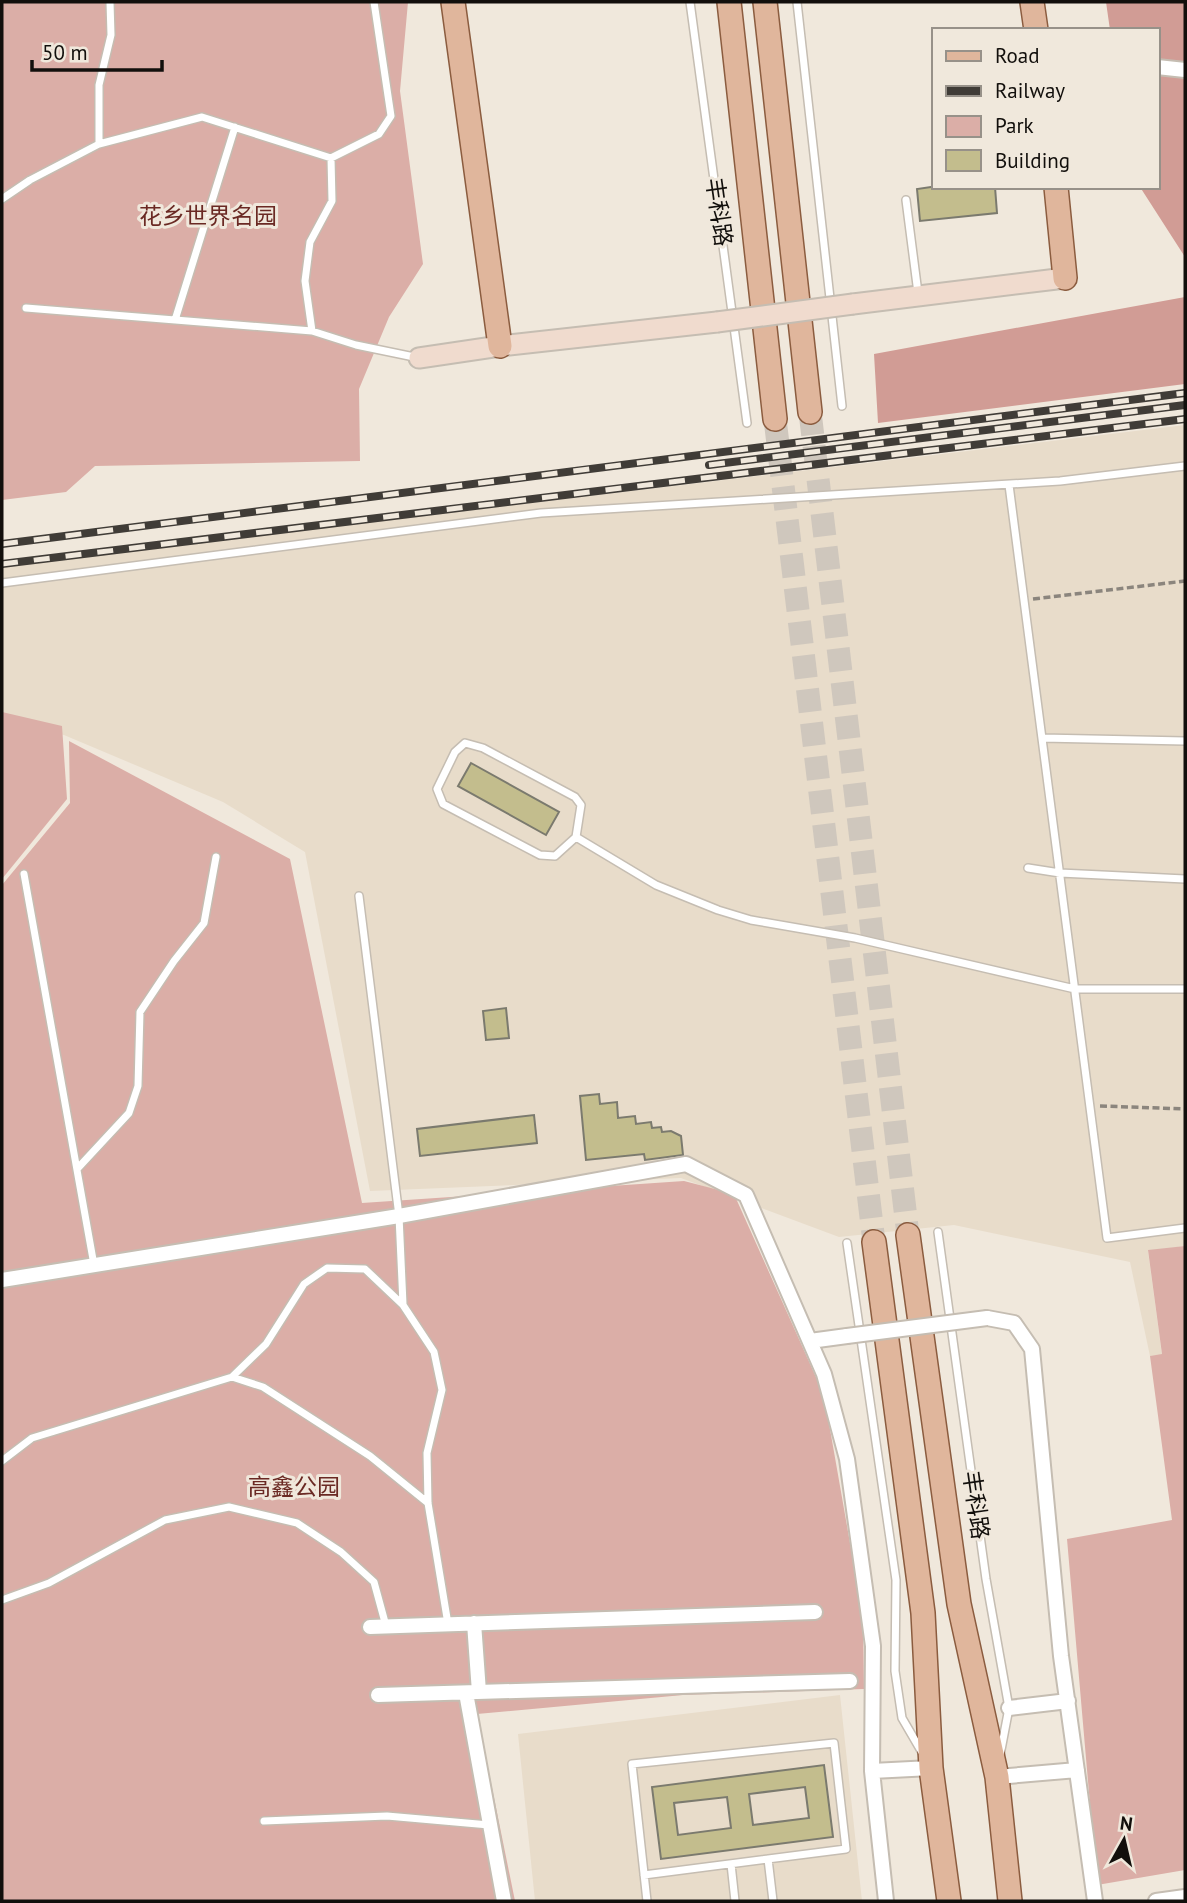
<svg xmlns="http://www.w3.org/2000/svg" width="1187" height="1903" font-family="'PT Sans','Noto Sans SC',sans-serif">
	<rect width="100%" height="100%" fill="#f0e8dc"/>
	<path fill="#e8dcca" d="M1185,425V1246L1148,1251L1162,1355L1150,1356L1130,1262L954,1225L839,1237L681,1178L370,1191L305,852L223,802L64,735L2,721V566Z
		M840,1695L862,1901H535L518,1734Z"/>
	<path fill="#dbaea7" d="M2,2H408L400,91L423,264L389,317L359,389L360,461L95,466L66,492L2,500Z
		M2,712L62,726L67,799L2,879Z
		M69,741L290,859L362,1203L684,1181L734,1194L824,1395L863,1617L864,1689L683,1695L477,1714L515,1901H2V885L70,803Z
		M1185,1246V1870L1097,1885L1067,1539L1172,1520L1150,1356L1162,1354L1148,1250Z"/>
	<path fill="#d19c95" d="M1106,2H1185V257L1140,187H1157V30H1110Z
		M1185,297V384L878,423L874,354Z"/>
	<path fill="#c3bd8d" stroke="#7b7a6e" stroke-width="2" fill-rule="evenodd" d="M931,187H995L997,213L920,221L917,189Z
		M471,763L559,812L546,835L458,786Z
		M506,1008L509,1038L486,1040L483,1011Z
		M599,1094L600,1104L617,1102L618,1118L635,1116L636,1124L651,1122L652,1128L661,1127L662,1132L671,1131L681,1136L683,1155L645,1160L644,1154L586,1160L580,1096Z
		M534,1115L537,1143L420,1156L417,1129Z
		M824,1765L833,1837L661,1859L652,1787ZM805,1787L809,1818L753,1825L749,1794ZM727,1797L731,1828L678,1835L674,1803Z"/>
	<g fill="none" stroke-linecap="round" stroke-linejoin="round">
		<path stroke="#cfc7bd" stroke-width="23" stroke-dasharray="23 11" stroke-linecap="butt" d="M810,412L908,1235
			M775,419L874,1242"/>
		<g stroke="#c5bdb2" stroke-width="10">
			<path id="lane" d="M690,2L747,423
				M797,2L842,406
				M99,144V85L111,35L110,2
				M2,199L30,180L99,144L202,117L331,158L379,134L391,116L374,2
				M906,200L918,293
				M26,308L312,331L356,345L419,358
				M175,320L235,127
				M312,331L305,281L310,242L332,201L331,158
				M1009,485L1107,1238L1185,1228
				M2,583L541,513L1060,481L1185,466
				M1042,738L1185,741
				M465,743L483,748L575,797L581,805L576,837L555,856L540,855L443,804L437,789L455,752Z
				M576,837L656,885L718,910L751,920L855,938L1075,989H1185
				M1028,868L1060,873L1185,879
				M24,874L94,1265
				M359,896L399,1216L403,1304
				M77,1169L129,1113L138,1086L140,1012L174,961L204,923L216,857
				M938,1232L986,1579L1009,1708L1000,1755
				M847,1243L896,1580L895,1671L902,1718L923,1754
				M232,1377L263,1387L370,1456L428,1503
				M2,1461L32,1438L232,1377L266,1344L304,1284L327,1268L365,1269L403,1305L434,1352L442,1390L427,1453L428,1503L448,1624
				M2,1600L49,1583L165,1520L229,1507L297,1523L341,1552L374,1582L386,1626
				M264,1821L387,1816L489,1825
				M768,1859L773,1901
				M731,1864L735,1901
				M644,1875L846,1849L834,1743L632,1764L647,1901"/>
		</g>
		<g stroke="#c5bdb2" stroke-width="18">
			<path id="street" d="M1157,67L1185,70
				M2,1280L399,1216L686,1164L746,1195L824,1374L847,1459L873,1646L872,1771L886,1901
				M987,1318L1014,1323L1032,1349L1061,1656L1095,1901
				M810,1341L847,1336
				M474,1623L479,1692
				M370,1627L815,1612
				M466,1693L504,1901
				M378,1695L850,1681
				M1009,1708L1068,1701
				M872,1771L931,1768
				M997,1777L1077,1770
				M1156,1901L1185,1897"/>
		</g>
		<g stroke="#c5bdb2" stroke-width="23">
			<path id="secondary" d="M853,304L1065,278
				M419,358L500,346L717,322"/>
		</g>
		<g stroke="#8b5c3f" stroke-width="26">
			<path id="primary" d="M453,2L500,346
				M729,2L775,419
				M765,2L810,412
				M1032,2L1036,30
				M1056,187L1065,278
				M908,1235L959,1604L997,1777L1010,1901
				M874,1242L923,1613L931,1768L949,1901"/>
		</g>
		<path stroke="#8b857d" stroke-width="3.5" stroke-dasharray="7 3.5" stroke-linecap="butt" d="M1033,599L1185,581
			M1100,1106L1185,1109"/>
		<use href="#lane" stroke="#fff" stroke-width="7"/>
		<use href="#street" stroke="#fff" stroke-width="14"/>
		<use href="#secondary" stroke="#f0dbce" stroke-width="19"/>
		<use href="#primary" stroke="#e0b69c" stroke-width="23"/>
		<g stroke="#403c37" stroke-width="8">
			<path id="rail" d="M709,465L1185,405
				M2,544L1185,393
				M2,564L1185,419"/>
		</g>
		<use href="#rail" stroke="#f0e8dc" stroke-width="5" stroke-dasharray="16" stroke-linecap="butt"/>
		<g stroke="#c5bdb2" stroke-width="18" stroke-linecap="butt">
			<path id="street-bridge" d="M847,1336L987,1318"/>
		</g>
		<g stroke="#c5bdb2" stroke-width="23" stroke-linecap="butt">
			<path id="secondary-bridge" d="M717,322L853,304"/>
		</g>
		<use href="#street-bridge" stroke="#fff" stroke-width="14"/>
		<use href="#secondary-bridge" stroke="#f0dbce" stroke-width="19"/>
	</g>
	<g text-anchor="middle" stroke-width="6" stroke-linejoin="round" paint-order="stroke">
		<g font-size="23" fill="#120f0c" stroke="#f0e8dc">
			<text transform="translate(719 212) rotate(82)" y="8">丰科路</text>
			<text transform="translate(976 1505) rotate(82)" y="8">丰科路</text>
		</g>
		<g font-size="23" fill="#6a2923" stroke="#f0e8dc">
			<text x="208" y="224">花乡世界名园</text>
			<text x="294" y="1495">高鑫公园</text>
		</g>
	</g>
	<rect width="1187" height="1903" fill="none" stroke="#120f0c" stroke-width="7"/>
	<rect x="932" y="28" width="228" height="161" fill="#f0e8dc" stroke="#979189" stroke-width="2"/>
	<rect x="946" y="51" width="35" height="10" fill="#e0b69c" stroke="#979189" stroke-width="2"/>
	<text x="995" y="63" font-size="21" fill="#120f0c">Road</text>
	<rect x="946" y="86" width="35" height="10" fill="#403c37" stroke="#979189" stroke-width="2"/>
	<text x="995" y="98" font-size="21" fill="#120f0c">Railway</text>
	<rect x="946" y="116" width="35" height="21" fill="#dbaea7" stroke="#979189" stroke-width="2"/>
	<text x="995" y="133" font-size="21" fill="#120f0c">Park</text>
	<rect x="946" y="150" width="35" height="21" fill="#c3bd8d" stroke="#979189" stroke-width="2"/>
	<text x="995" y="168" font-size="21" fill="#120f0c">Building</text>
	<g transform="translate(1124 1840) rotate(8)" stroke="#f0e8dc" stroke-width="5" paint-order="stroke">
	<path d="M0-5L12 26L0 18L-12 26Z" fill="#120f0c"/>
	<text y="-10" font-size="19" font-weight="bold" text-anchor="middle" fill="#120f0c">N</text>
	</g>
	<path d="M32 60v10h130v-10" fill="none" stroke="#120f0c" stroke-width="3.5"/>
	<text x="42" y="60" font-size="21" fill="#120f0c" stroke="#f0e8dc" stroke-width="5" paint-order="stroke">50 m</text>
</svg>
